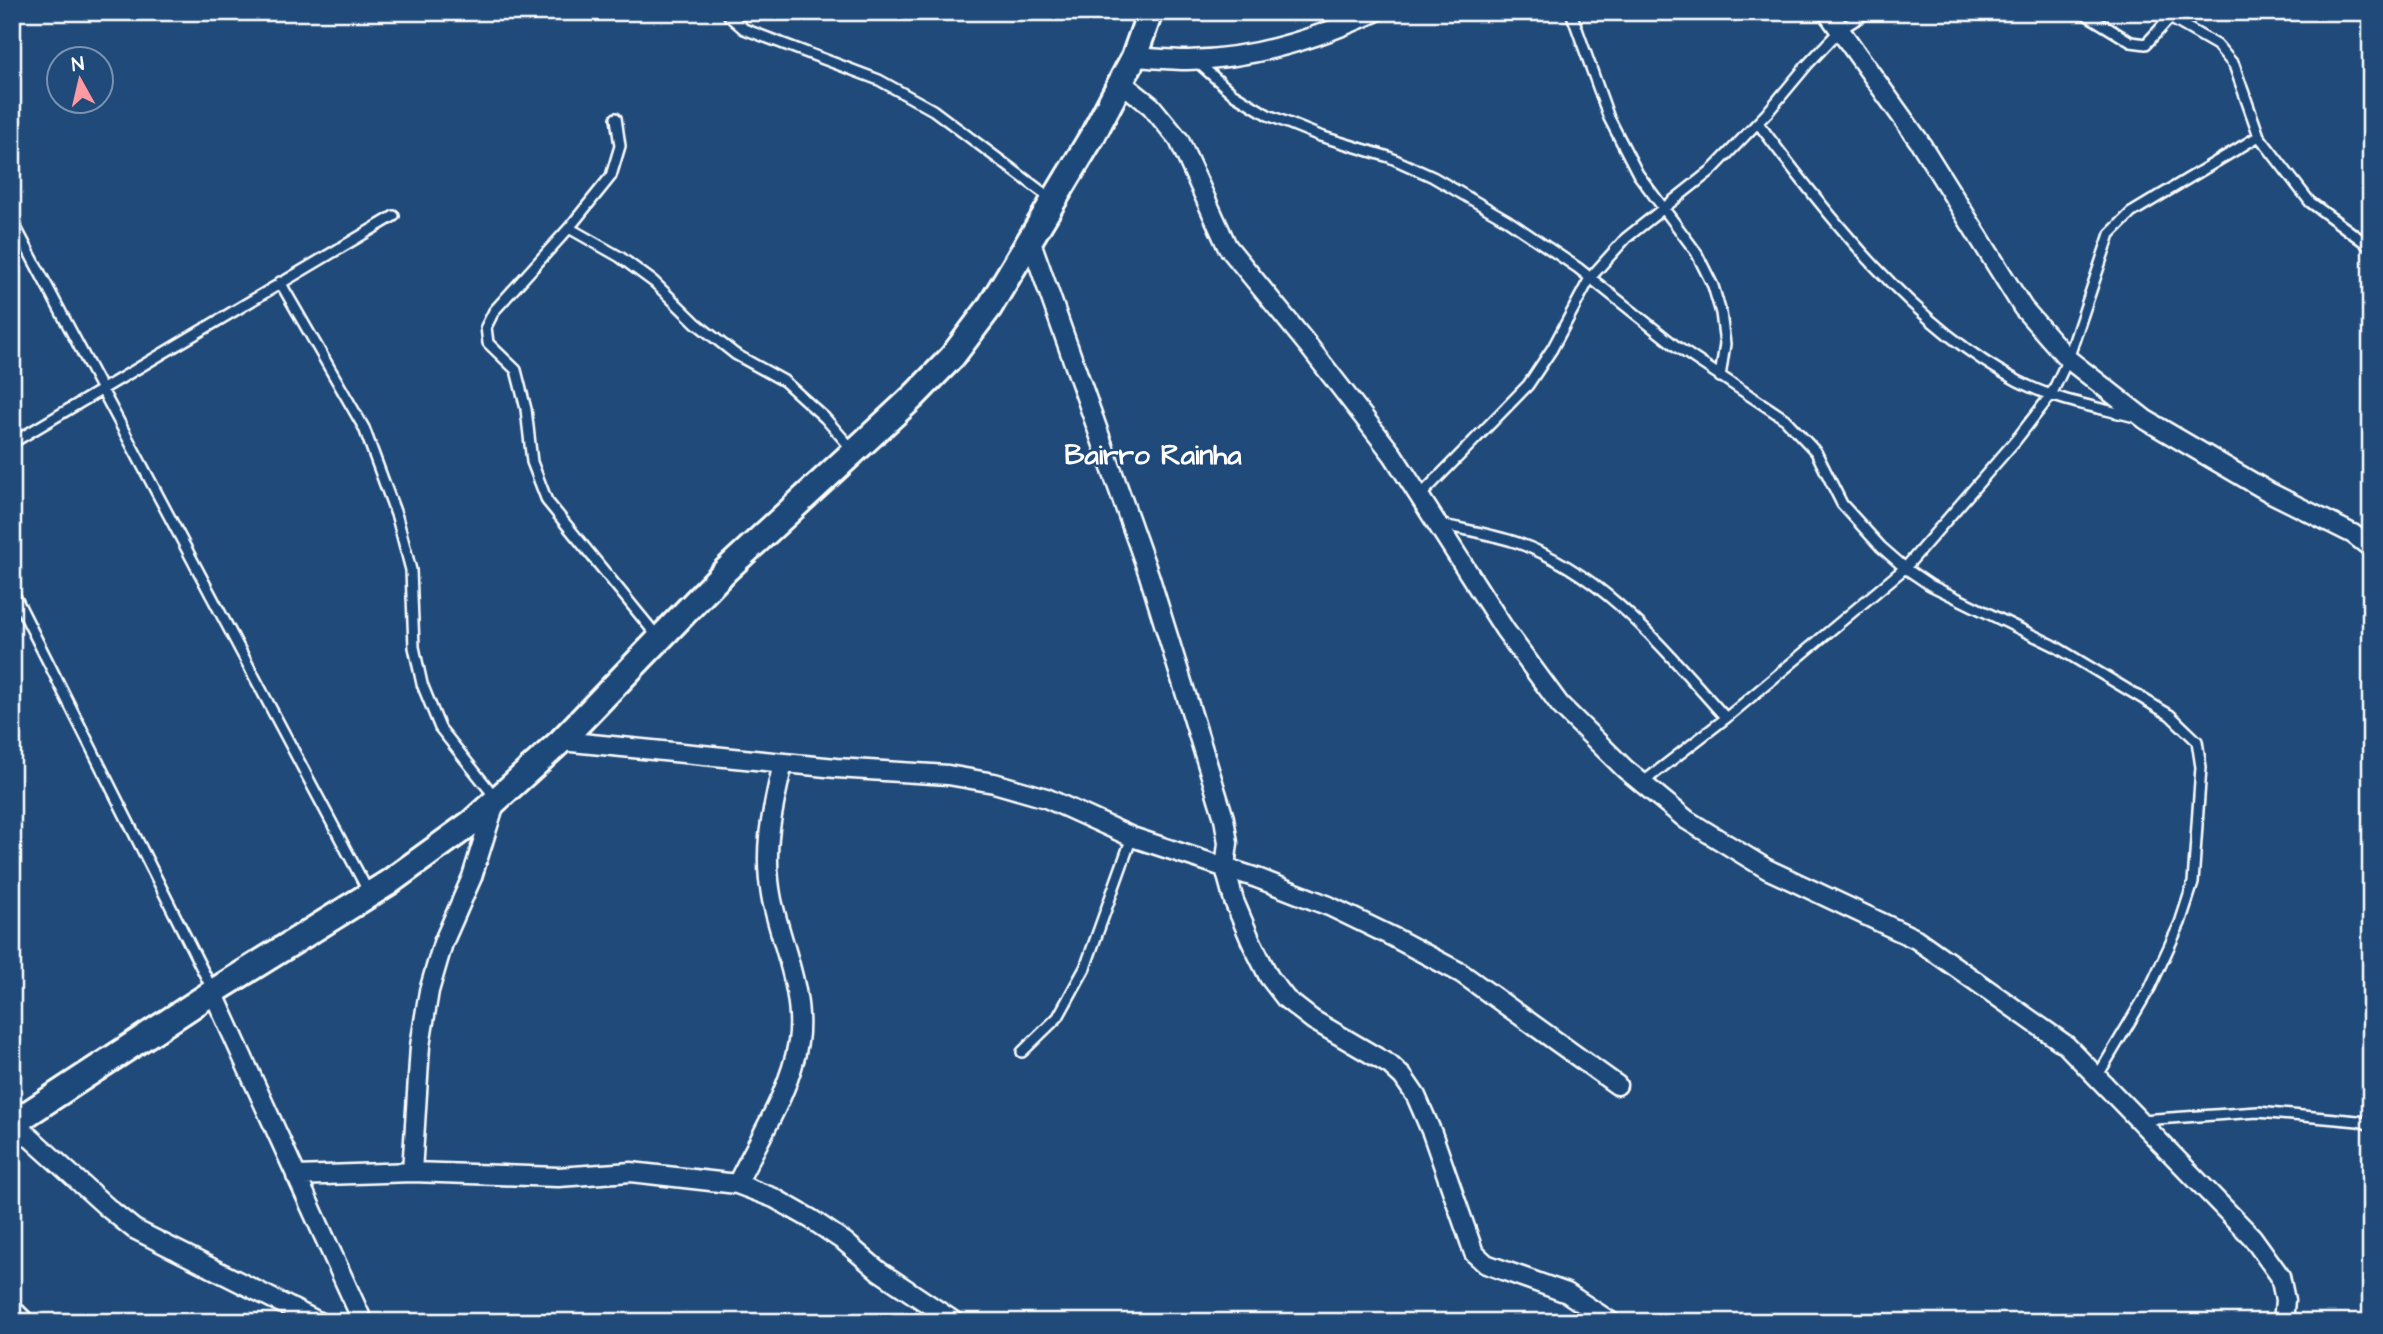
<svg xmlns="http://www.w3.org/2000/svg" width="2383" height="1334" font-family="'Architects Daughter',sans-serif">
	<rect width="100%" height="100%" fill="#1f4a7a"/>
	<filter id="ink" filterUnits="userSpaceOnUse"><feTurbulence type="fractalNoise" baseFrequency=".0143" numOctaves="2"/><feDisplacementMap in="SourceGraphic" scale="14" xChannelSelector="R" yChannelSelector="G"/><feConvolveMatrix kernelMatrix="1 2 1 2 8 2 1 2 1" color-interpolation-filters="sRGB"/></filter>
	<g filter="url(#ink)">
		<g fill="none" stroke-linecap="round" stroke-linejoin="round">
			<g stroke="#fff" stroke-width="14">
				<path id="lane" d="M728,12L729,16L744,29L879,80L933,110L1053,200
					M1571,12L1609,118L1638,174L1696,252L1713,286L1721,313L1725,344L1720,377
					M2082,12L2131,42L2146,44L2170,18
					M2166,12L2170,18L2217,45L2234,65L2259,136L2310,202L2371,247
					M1195,60L1232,93L1268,115L1320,136L1389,157L1433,177L1507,220L1578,268L1677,347L1785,419L1816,452L1842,504L1881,547L1905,568L1930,585L2053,645L2170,715L2197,741L2201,767L2193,883L2180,923L2150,988L2097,1077
					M616,118L620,146L611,176L569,228L494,311L486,327L488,343L516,370L526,409L532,462L547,501L657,636
					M1758,123C1827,215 1914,327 2018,381C2054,400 2096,407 2135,417
					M12,220L369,893
					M569,228L620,257L654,282L696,323L735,354L784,381L825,418L852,449
					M280,282L364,428L397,517L411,570L414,647L422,684L440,728L495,797
					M12,443L394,216
					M1420,496L1528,385L1552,349L1590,278L1626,238L1713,169L1767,113L1807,65L1841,29L1868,12
					M1439,524C1465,530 1493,534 1518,543C1606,574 1665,651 1726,718
					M12,590L212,989
					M1642,783L1726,718L1905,568L2016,440L2051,395L2068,359L2110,234L2131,213L2259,136
					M1022,1052L1058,1017L1085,968L1132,837
					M2141,1120L2258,1112L2358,1121L2371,1125"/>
			</g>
			<g stroke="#fff" stroke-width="23">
				<path id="street" d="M1827,12L1919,141L2023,308L2068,359L2146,420L2269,492L2353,534L2371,548
					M1134,57C1152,58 1170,60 1188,60C1254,59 1316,39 1375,12
					M1121,82L1151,106L1179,140L1227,246L1307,344L1393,455L1505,630L1560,705L1625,769L1687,820L1767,869L1916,939L2066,1045L2252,1237L2280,1276L2285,1300L2283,1322
					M1030,239L1149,575L1224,818L1228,843L1225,868L1234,901L1251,941L1269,977L1286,999L1313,1020L1390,1065L1403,1077L1416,1096L1432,1133L1474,1253L1486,1264L1567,1293L1611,1322
					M561,741L836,768L948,775L994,783L1046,798L1132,837L1257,878L1329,906L1395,938L1461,973L1617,1085
					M213,992L363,1322
					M14,1123L108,1208L134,1229L319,1322
					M412,1172L420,1046L429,991L443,943L472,877L495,803
					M296,1176L412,1172L558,1177L631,1172L737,1184L774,1198L811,1219L845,1242L879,1271L955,1322
					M737,1184C758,1140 791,1090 798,1042C805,994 782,946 772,900C762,850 772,812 783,763
					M12,1309L25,1322"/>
			</g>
			<g stroke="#fff" stroke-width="30">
				<path id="secondary" d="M12,1124L213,992L388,883L471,823L561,741L726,570L914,396L952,357L989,308L1093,135L1134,57L1150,12"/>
			</g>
			<use href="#lane" stroke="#1f4a7a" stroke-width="9"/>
			<use href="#street" stroke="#1f4a7a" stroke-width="18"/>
			<use href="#secondary" stroke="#1f4a7a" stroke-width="24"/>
		</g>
	</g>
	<g text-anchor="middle" stroke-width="5" stroke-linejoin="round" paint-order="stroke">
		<g font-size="28" font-weight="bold" fill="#fff" stroke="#1f4a7a">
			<text x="1153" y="464">Bairro Rainha</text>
		</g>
	</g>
	<rect width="2383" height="1334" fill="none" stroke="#1f4a7a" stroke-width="42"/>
	<rect x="21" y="21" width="2341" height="1292" fill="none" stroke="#fff" stroke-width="2.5" filter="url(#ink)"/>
	<g transform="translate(80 80) rotate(352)"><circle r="33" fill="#1f4a7a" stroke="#7992af" stroke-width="2"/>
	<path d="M0-5L12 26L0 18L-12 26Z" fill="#ff9aa2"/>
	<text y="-10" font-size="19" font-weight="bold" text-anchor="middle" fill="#ffffff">N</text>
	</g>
</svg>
